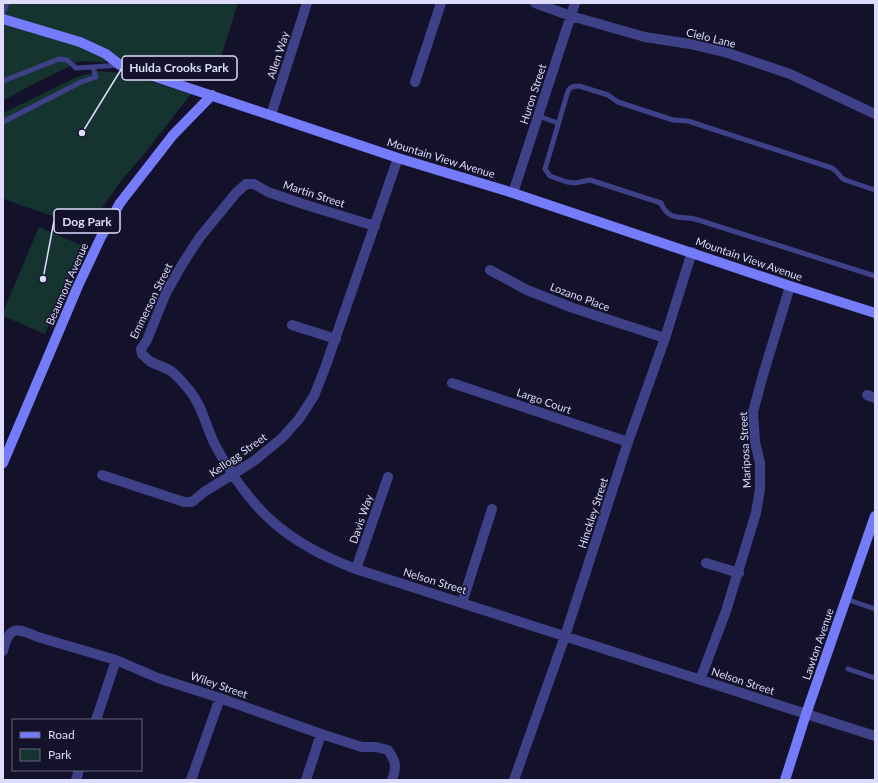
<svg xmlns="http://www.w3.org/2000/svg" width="878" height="783" font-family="Lato,sans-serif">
	<rect width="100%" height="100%" fill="#14122a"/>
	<path fill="#153430" d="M3,3H238L214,79H199L192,81L125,61L101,62L80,61L33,84L3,101Z
		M100,71L126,74L191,94L144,154L125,176L103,206L95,230L17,204L3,198V113L77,77Z
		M39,227L83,246L45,334L3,316V312Z"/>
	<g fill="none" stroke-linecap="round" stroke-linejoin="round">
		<path stroke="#3e4187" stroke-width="5" d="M3,13L7,3
			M3,81L59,59L67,60L76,68L93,67
			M538,116L558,123
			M3,122L81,82L96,77L93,67L119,65
			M875,190L845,180C839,177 838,171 832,168L688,121L673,120L618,102L608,95L579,86C574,86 571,86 568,91L545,169L550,176L567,182L575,183L590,180L661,203C668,221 681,216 695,219L875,276
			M846,599L875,609
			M848,669L875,678"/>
		<path stroke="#3e4187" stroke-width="10" d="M535,3L571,16L645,37L690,44L728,53L790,74L875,114
			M415,82L441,3
			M271,115L307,3
			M513,193L575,3
			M375,226L303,204L268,192L254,184H246L236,193L200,237L183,263L166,293L147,340L141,349L142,354C145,357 148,360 151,362C157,365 165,367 171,371C178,376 184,384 190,391C202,406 206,426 214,443C249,509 286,543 356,569L875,736
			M490,270L527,290L573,308L665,338
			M292,325L336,339
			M452,383L628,442
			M867,395L875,398
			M102,475L184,502H192L204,492L254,461L282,438L299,419L314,396L325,368L398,158
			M706,563L739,573
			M356,569L388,477
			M462,603L492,509
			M3,651C9,626 16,627 38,637L116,660L158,678L220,698L321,734L362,747H376L388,750C396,762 397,766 392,780
			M700,680L726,611L756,513L760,489V463L755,442L753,412L763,375L790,286
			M96,720L116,660
			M76,780L79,770
			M191,780L220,698
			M306,780L321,734
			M514,780L565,636L628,442L665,338L692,252"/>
		<path stroke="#757cfb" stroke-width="10" d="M3,19L80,42L106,54L120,65L398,158L513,193L790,286L875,313
			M3,463L78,286L101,237L120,203L173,135L212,95
			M785,780L806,714L875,516"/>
	</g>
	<g text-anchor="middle" stroke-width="3" stroke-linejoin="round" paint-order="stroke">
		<g font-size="11" fill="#dddbfe" stroke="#14122a">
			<text transform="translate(711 38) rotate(14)" y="4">Cielo Lane</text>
			<text transform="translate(278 55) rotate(-72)" y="4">Allen Way</text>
			<text transform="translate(533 94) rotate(-72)" y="4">Huron Street</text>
			<text transform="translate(441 158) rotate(17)" y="4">Mountain View Avenue</text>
			<text transform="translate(314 194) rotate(18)" y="4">Martin Street</text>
			<text transform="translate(749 259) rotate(19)" y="4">Mountain View Avenue</text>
			<text transform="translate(67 284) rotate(-66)" y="4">Beaumont Avenue</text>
			<text transform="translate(580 297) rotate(20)" y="4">Lozano Place</text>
			<text transform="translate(151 301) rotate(-64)" y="4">Emmerson Street</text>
			<text transform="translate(544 401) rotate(19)" y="4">Largo Court</text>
			<text transform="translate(745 450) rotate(-93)" y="4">Mariposa Street</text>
			<text transform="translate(238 455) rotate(-35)" y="4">Kellogg Street</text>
			<text transform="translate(593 513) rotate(-72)" y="4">Hinckley Street</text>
			<text transform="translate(361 519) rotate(-71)" y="4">Davis Way</text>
			<text transform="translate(435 581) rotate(17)" y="4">Nelson Street</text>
			<text transform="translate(818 644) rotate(-71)" y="4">Lawton Avenue</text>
			<text transform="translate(743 681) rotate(18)" y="4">Nelson Street</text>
			<text transform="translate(219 685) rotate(19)" y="4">Wiley Street</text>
		</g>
	</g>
	<path fill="none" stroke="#dddbfe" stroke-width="1.5" d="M82 133L122 68M43 279L54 221"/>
	<g fill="#dddbfe" stroke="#14122a" stroke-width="1.5">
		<circle cx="82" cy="133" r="4"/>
		<circle cx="43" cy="279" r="4"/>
	</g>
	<g fill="#14122a" stroke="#dddbfe" stroke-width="1.5">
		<rect x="122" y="56" width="115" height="24" rx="4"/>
		<rect x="54" y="209" width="66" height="24" rx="4"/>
	</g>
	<g font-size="12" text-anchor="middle" font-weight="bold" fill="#dddbfe">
		<text x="179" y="72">Hulda Crooks Park</text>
		<text x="87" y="226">Dog Park</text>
	</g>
	<rect width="878" height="783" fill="none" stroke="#dddbfe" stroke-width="8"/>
	<rect x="12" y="719" width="130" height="52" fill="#14122a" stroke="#64627f"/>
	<rect x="20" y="732" width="20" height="6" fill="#757cfb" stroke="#64627f"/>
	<text x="48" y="739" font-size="12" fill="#dddbfe">Road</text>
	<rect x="20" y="749" width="20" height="12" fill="#153430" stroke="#64627f"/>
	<text x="48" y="759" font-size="12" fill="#dddbfe">Park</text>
</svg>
